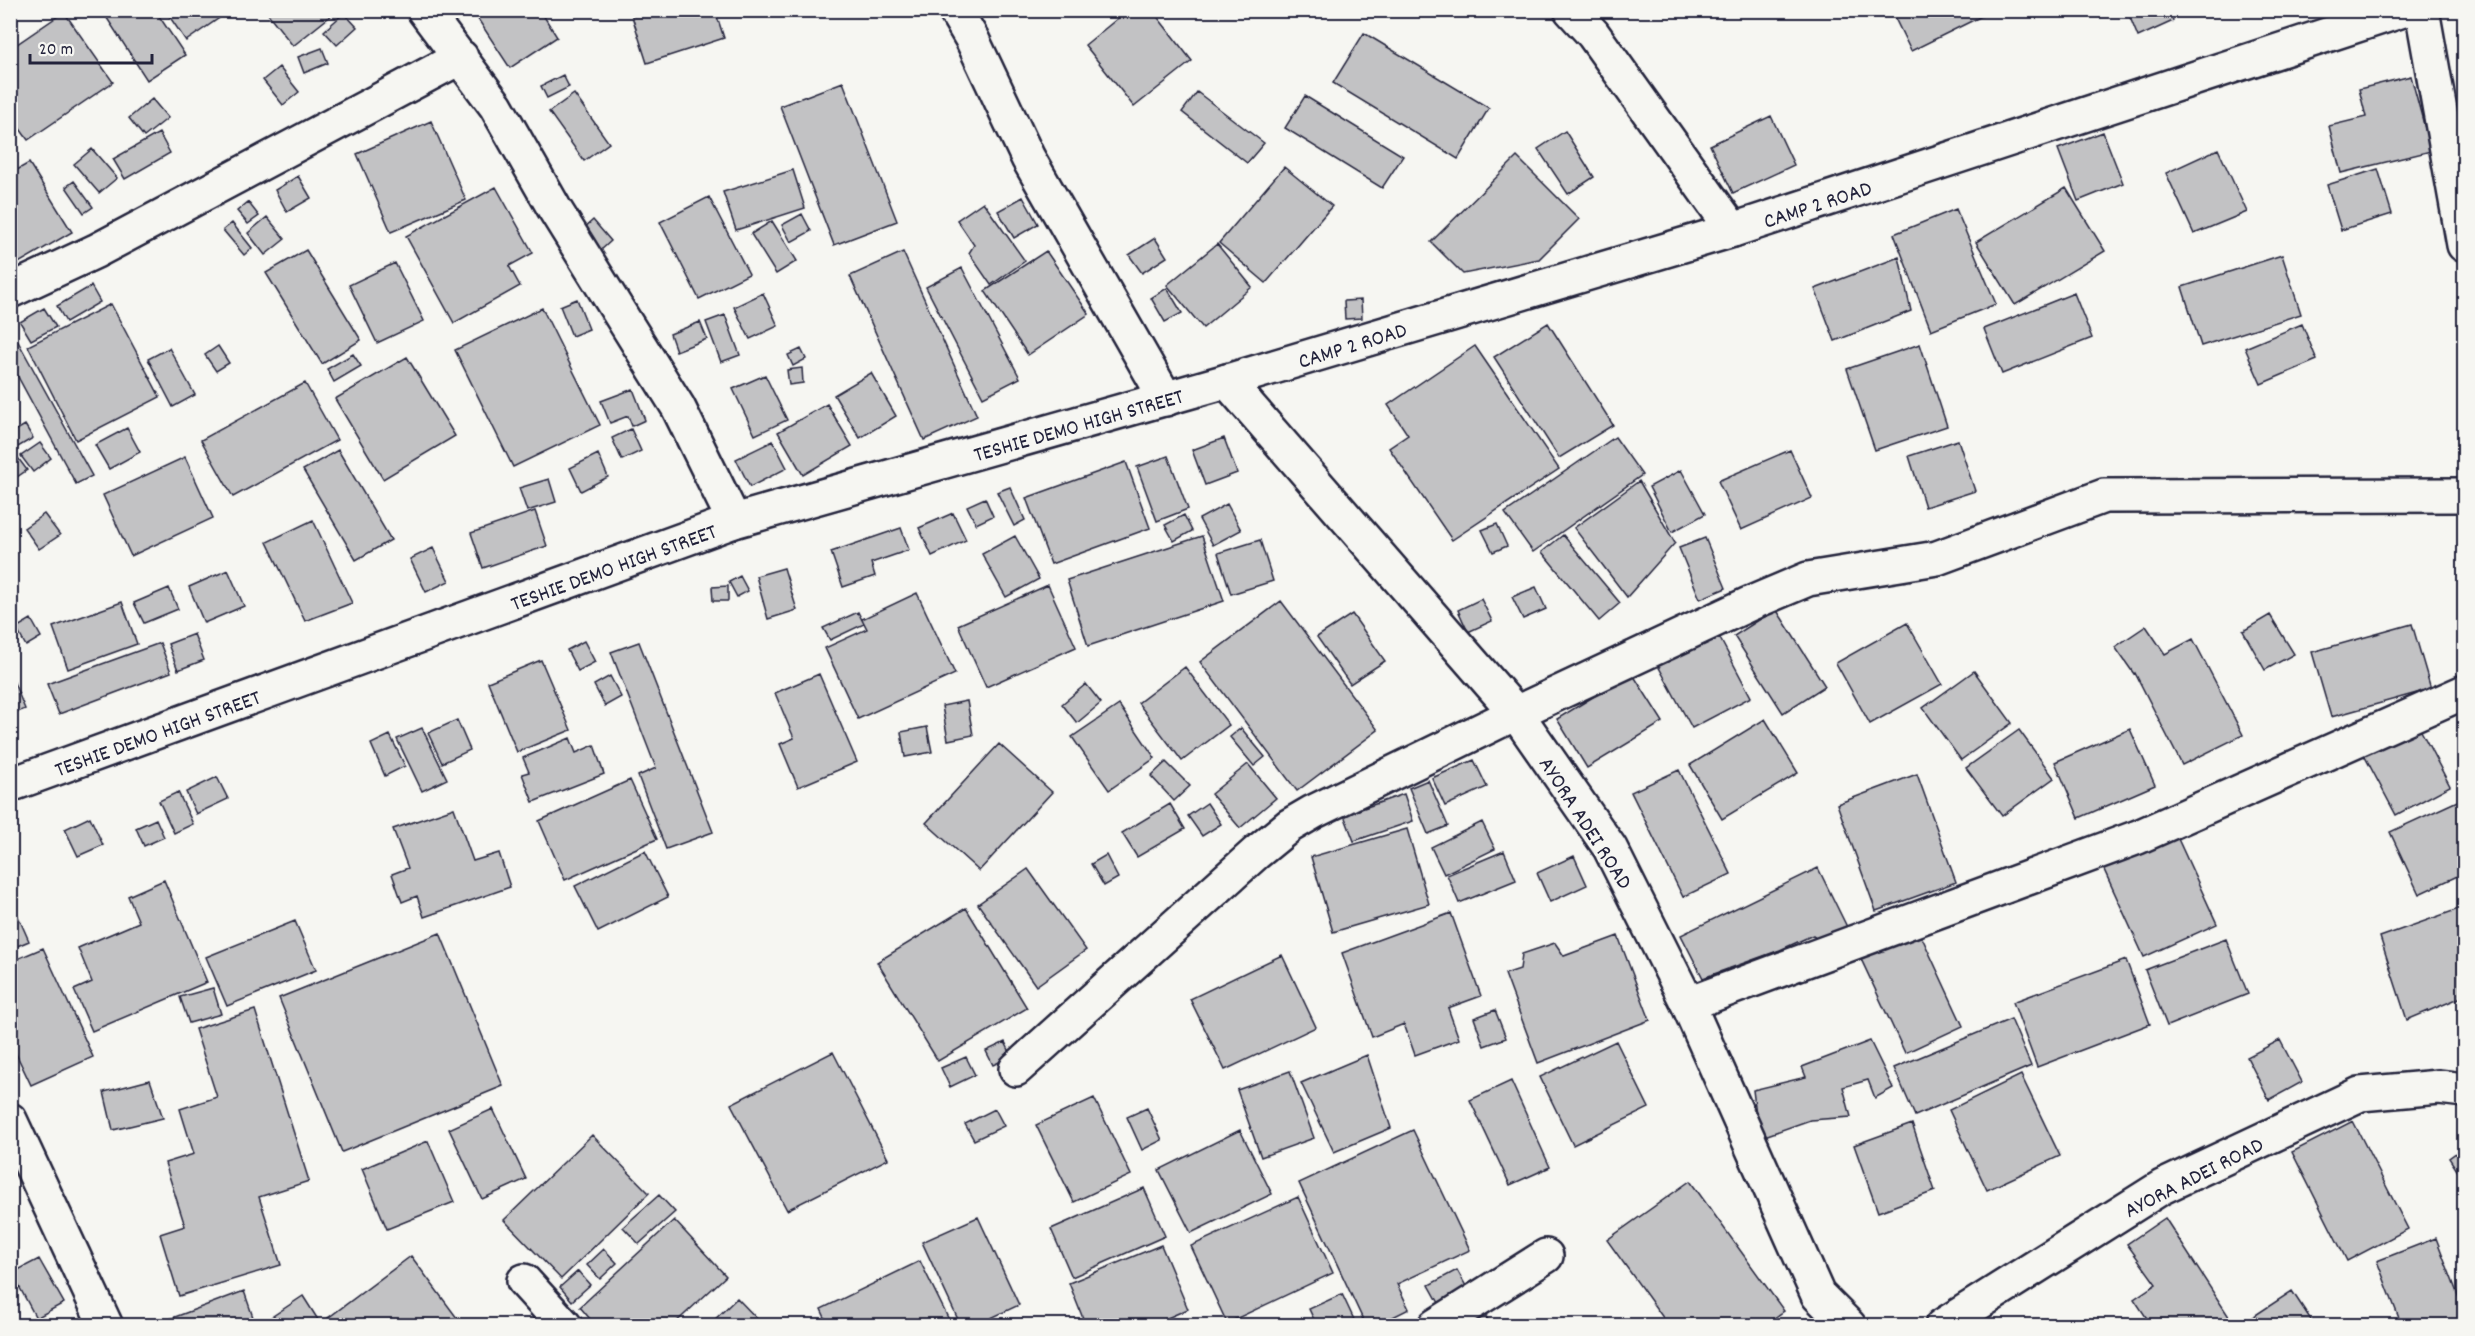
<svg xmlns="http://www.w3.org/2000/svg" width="2475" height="1336" font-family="Dekko,sans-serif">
	<rect width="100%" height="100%" fill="#f6f6f2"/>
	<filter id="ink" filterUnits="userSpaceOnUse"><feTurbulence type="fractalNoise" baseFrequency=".0167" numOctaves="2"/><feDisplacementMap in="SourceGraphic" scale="12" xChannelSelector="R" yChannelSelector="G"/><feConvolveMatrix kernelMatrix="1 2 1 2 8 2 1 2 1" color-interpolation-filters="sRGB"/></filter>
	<g filter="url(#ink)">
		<path fill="#c2c2c4" stroke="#22223b" stroke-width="1.5" d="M106,10H155L185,55L147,80L103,12Z
			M165,10H222L225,14L186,41Z
			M265,10H338L293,46Z
			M472,10H540L557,37L510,68Z
			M630,10H715L724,38L647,63Z
			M1128,10H1152L1192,61L1134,107L1085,45Z
			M1891,10H1994L1911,51Z
			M2127,10H2169L2173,21L2138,37Z
			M64,12L113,82L28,140L10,115V49Z
			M344,13L357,27L337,45L324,31Z
			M1364,33L1489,108L1458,159L1333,83Z
			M322,48L328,63L304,73L298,57Z
			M279,67L299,92L283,105L263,80Z
			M563,75L569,87L547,98L541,86Z
			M2411,76L2431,151L2341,173L2329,126L2366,117L2359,89Z
			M843,82L897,221L834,245L780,106Z
			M1197,92L1264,143L1247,163L1182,112Z
			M574,94L609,143L584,161L549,112Z
			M1305,96L1403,156L1382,188L1285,128Z
			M152,99L168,118L144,137L129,118Z
			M1771,116L1794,165L1733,193L1710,145Z
			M431,121L466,200L391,232L357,154Z
			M1565,131L1594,177L1568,194L1538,149Z
			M2103,132L2123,183L2078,201L2058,149Z
			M159,133L170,153L125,179L113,159Z
			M92,149L117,178L99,193L74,164Z
			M2218,149L2247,212L2194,234L2166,173Z
			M1517,157L1579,219L1539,259L1463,274L1431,242Z
			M29,163L72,232L10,268V174Z
			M1284,167L1332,206L1266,283L1219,243Z
			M2378,169L2392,214L2341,230L2327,185Z
			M793,170L805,208L736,230L723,192Z
			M298,176L311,198L287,212L275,190Z
			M74,181L93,207L84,213L66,187Z
			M496,187L533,253L509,266L520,286L454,323L406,236Z
			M2066,188L2105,251L2015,305L1976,242Z
			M709,197L749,274L699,299L660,222Z
			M1023,197L1038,224L1014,238L998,211Z
			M248,202L259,216L248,224L237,211Z
			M983,202L1025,261L991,285L969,253L974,245L957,220Z
			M1956,209L1996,304L1931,330L1894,234Z
			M802,214L811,231L791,242L782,225Z
			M267,217L285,239L265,255L248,233Z
			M593,220L611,241L600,251L582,230Z
			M772,221L797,261L776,274L751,234Z
			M232,223L252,248L244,255L223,230Z
			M1155,238L1167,257L1142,273L1129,255Z
			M1217,244L1252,287L1203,328L1167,285Z
			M306,250L361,340L322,364L266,273Z
			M1046,251L1089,314L1028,355L985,291Z
			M903,252L977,416L924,440L850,276Z
			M2282,255L2301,314L2201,346L2182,287Z
			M1899,257L1911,311L1835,341L1815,289Z
			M395,263L424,321L377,343L349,285Z
			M962,268L1020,378L983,397L926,287Z
			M91,286L100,302L66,322L57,306Z
			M1167,288L1182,313L1165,322L1151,298Z
			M763,293L778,326L750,339L734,307Z
			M2074,293L2092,338L2002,374L1984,329Z
			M577,299L589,329L572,336L560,306Z
			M1361,300L1362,318L1345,319L1344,301Z
			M111,304L160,397L76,440L28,346Z
			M44,308L56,327L31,340L20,322Z
			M542,308L600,425L513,467L455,350Z
			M725,315L740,355L721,362L706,322Z
			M700,322L707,339L676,351L670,334Z
			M1548,323L1613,425L1559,458L1494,357Z
			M2302,324L2317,360L2261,384L2245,348Z
			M10,327L92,476L76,484L10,362Z
			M1920,344L1947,426L1875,450L1847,369Z
			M218,346L229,363L216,371L205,355Z
			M1475,346L1559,469L1452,540L1389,448L1408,435L1388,405Z
			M169,348L195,395L173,407L148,359Z
			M801,349L806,359L793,366L788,355Z
			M353,354L361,366L334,382L327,369Z
			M407,357L455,436L383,479L335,399Z
			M802,368L803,383L789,385L787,370Z
			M871,373L896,416L860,438L834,395Z
			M765,375L787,420L755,435L733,389Z
			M305,383L337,440L233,497L201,440Z
			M633,389L645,420L632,426L628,416L610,423L601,401Z
			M827,404L852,446L803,475L778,432Z
			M25,425L33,438L18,447L10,434Z
			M127,428L140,452L109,469L95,445Z
			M631,429L641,451L622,460L612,438Z
			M1615,437L1642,475L1533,552L1505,513Z
			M1224,438L1237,473L1205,485L1192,450Z
			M1958,440L1975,491L1925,507L1909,456Z
			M773,441L787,468L750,487L736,459Z
			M40,443L51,458L33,472L21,456Z
			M338,450L391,540L356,560L303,470Z
			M1790,450L1812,498L1741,530L1718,481Z
			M15,454L27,470L14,479L10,475V457Z
			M598,454L608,477L581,491L570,468Z
			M1168,456L1188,509L1157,521L1137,467Z
			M185,457L213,518L131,556L103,495Z
			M1126,462L1150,528L1051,564L1026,498Z
			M1681,470L1705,514L1672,532L1649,487Z
			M549,479L556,502L527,511L519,488Z
			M1639,481L1675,543L1627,597L1574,528Z
			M1010,487L1025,520L1014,526L997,492Z
			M985,498L993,516L976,524L967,506Z
			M1227,504L1241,530L1213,545L1199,519Z
			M535,511L547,546L483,568L471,533Z
			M953,513L966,540L932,556L919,528Z
			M44,514L60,535L39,549L24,528Z
			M1184,515L1192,531L1174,541L1165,525Z
			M313,520L352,603L305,621L267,542Z
			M1497,524L1507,546L1493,552L1482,530Z
			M901,528L909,550L871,563L875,576L843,587L831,552Z
			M1563,535L1620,603L1599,621L1542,552Z
			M1015,536L1039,579L1006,597L982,554Z
			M1202,536L1224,601L1088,646L1067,580Z
			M1705,538L1726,588L1700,599L1679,548Z
			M1260,540L1273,581L1231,594L1218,553Z
			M433,548L449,581L426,592L410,559Z
			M784,568L797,610L768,619L756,576Z
			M228,570L244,606L204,623L189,587Z
			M740,576L748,591L737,597L729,582Z
			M10,583L17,595L10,599Z
			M1048,585L1076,647L986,687L958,625Z
			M728,586V601H713L712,587Z
			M1536,587L1546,609L1523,619L1512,597Z
			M169,588L178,609L144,623L134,603Z
			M917,593L955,674L858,719L825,648L867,629L862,619Z
			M1481,599L1492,621L1468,632L1458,610Z
			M1281,601L1378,730L1297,791L1200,662Z
			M122,602L137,644L68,669L53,627Z
			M1776,609L1825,686L1783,713L1734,636Z
			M858,612L864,624L830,640L823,628Z
			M1352,614L1385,661L1350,684L1317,637Z
			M2270,615L2294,654L2265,670L2243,631Z
			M31,619L41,637L26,646L16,628Z
			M1907,623L1942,684L1870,724L1836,663Z
			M2412,624L2431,689L2331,717L2312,652Z
			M2146,626L2165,654L2193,639L2243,735L2182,765L2135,673L2134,674L2115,647Z
			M1716,631L1751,697L1692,728L1656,662Z
			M194,634L204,660L178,670L168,644Z
			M584,641L595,662L578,671L567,650Z
			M639,642L713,832L666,849L638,776L656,768L611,652Z
			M160,643L171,672L59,714L47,684Z
			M541,660L571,730L517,752L488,682Z
			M1185,667L1229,725L1182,761L1138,703Z
			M1974,671L2012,723L1961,760L1923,708Z
			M10,673L25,709L10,715Z
			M1632,673L1663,722L1587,768L1557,719Z
			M819,674L857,762L798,787L780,744L794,738L775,693Z
			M610,676L621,697L605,706L594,685Z
			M1086,684L1101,703L1077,723L1062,704Z
			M967,701L973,735L948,740L942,706Z
			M1119,705L1155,758L1109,790L1072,737Z
			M1765,719L1798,773L1722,819L1690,765Z
			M457,720L470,750L442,763L428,733Z
			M927,727L932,752L905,757L901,732Z
			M2419,727L2450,786L2396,815L2364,755Z
			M422,728L447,779L422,791L397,739Z
			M1241,728L1265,757L1254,766L1230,737Z
			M2130,729L2155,785L2079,818L2055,762Z
			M2019,730L2054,778L2002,816L1966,768Z
			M390,735L405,766L385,776L371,744Z
			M570,738L576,753L594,745L604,774L533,802L522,774L529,772L523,758Z
			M999,744L1052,792L979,871L926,823Z
			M1474,760L1487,787L1445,806L1432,778Z
			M1166,762L1190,786L1174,801L1151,776Z
			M1248,764L1276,798L1240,828L1211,794Z
			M1679,770L1731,874L1683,897L1631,792Z
			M1917,774L1956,882L1876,911L1837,804Z
			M217,777L228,799L196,814L186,792Z
			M630,780L657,839L565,880L539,821Z
			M1428,780L1448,826L1428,834L1409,788Z
			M178,792L193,824L174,833L159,801Z
			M1404,794L1413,821L1354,841L1344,815Z
			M2464,798V873L2419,894L2390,832Z
			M1207,803L1221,824L1202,836L1188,816Z
			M1170,804L1185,829L1137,857L1122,833Z
			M454,808L473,861L499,853L510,887L424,917L417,896L402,902L392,874L408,868L393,829Z
			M90,817L103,845L78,856L65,829Z
			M156,819L164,837L144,846L136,828Z
			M1482,822L1495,849L1444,874L1431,847Z
			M2173,828L2217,924L2144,957L2100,861Z
			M1407,829L1429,904L1333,932L1311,857Z
			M645,851L668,897L598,932L575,886Z
			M1504,851L1516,880L1459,903L1447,875Z
			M1106,855L1118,878L1104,886L1091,864Z
			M1574,856L1587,885L1550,902L1537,873Z
			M1818,868L1849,931L1818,942L1813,935L1780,950L1703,978L1681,935Z
			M1028,869L1086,950L1036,986L978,904Z
			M164,880L207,982L92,1031L74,990L92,982L78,948L139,922L128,896Z
			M10,898L29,941L10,949Z
			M2464,907V996L2407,1020L2380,937Z
			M966,908L1027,1008L938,1061L877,962Z
			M1451,913L1481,996L1448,1008L1459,1039L1415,1055L1404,1024L1372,1037L1342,953Z
			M295,921L316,970L227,1006L206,957Z
			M1919,931L1963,1026L1905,1053L1861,959Z
			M440,933L503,1086L342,1152L279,998Z
			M1618,936L1650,1020L1538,1063L1505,974L1520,969L1522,954L1555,943L1564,956Z
			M2226,939L2248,994L2167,1026L2145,970Z
			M43,948L93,1057L31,1085L10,1041V962Z
			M1282,955L1316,1027L1225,1070L1190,999Z
			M2126,960L2150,1024L2037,1067L2013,1002Z
			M213,988L221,1014L189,1023L180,997Z
			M255,1010L309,1181L259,1197L281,1265L179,1296L160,1234L185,1226L165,1163L194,1154L180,1109L217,1097L195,1029Z
			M1495,1010L1506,1038L1484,1046L1474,1018Z
			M2011,1019L2031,1066L1915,1116L1894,1068Z
			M2280,1040L2302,1082L2269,1100L2247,1057Z
			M1616,1041L1649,1108L1573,1145L1540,1077Z
			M1870,1041L1893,1088L1875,1098L1868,1080L1843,1087L1851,1117L1810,1120L1759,1138L1753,1090L1806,1077L1802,1067Z
			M1005,1042L1012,1056L993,1065L986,1051Z
			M833,1052L888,1159L787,1210L731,1104Z
			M1367,1055L1391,1128L1334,1152L1301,1083Z
			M966,1057L975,1075L950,1087L941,1068Z
			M1290,1071L1314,1138L1261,1157L1237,1090Z
			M2021,1075L2060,1156L1987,1190L1949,1110Z
			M150,1080L163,1118L113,1130L104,1092Z
			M1511,1081L1550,1167L1510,1185L1470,1100Z
			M1094,1098L1131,1175L1074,1202L1036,1125Z
			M1147,1108L1162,1140L1142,1150L1127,1117Z
			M493,1109L526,1179L482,1199L449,1129Z
			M995,1109L1004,1126L974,1140L965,1124Z
			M2353,1121L2408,1229L2347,1261L2292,1152Z
			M1912,1124L1935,1191L1878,1212L1854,1145Z
			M1240,1130L1272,1194L1191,1233L1159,1170Z
			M1413,1130L1470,1250L1397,1284L1409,1309L1375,1326H1366L1299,1183Z
			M592,1135L649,1193L561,1279L504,1220Z
			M428,1141L454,1202L387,1229L362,1169Z
			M2464,1147V1181L2449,1158Z
			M1690,1181L1784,1311L1763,1326H1669L1607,1240Z
			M1144,1188L1165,1236L1072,1277L1051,1229Z
			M659,1195L675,1212L639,1244L623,1227Z
			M1298,1197L1333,1273L1227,1323L1191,1246Z
			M978,1217L1019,1305L974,1326H961L922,1242Z
			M2165,1218L2235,1326H2152L2134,1299L2156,1284L2127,1244Z
			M674,1220L726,1276L672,1326H596L580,1307Z
			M2436,1238L2464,1311V1318L2446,1326H2402L2377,1261Z
			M1161,1245L1188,1309L1149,1326H1086L1069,1283Z
			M604,1249L617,1263L600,1279L587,1265Z
			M411,1256L463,1326H333L328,1318Z
			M39,1259L64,1303L36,1318L12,1273Z
			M920,1261L952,1326H829L821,1309Z
			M1457,1270L1467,1288L1439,1303L1429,1285Z
			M578,1271L590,1285L572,1301L560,1287Z
			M244,1291L256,1326H151Z
			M2292,1291L2315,1326H2256L2251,1318Z
			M1342,1294L1357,1326H1317L1309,1309Z
			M303,1296L322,1326H258Z
			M737,1298L764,1326H708Z
			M1483,1312L1492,1326H1462Z"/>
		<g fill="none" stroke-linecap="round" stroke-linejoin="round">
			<g stroke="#22223b" stroke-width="38">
				<path id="street" d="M424,10L496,106L554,208L678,407L734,521
					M955,10L972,39L1028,158L1166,399
					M1571,10L1593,34L1733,230
					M2422,10L2464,245
					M10,291L96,251L461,57
					M1227,381L1516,713L1610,848L1688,1004L1818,1295L1849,1326
					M1688,1004L2138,837L2464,692
					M1016,1069L1256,853L1289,826L1313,812L1516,713L1749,604L1808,579L1937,558L2104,496L2464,495
					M10,1120L106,1326
					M524,1281L565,1326
					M1435,1326L1546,1256
					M1942,1326L2162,1187L2360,1094L2439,1087L2464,1090"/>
			</g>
			<g stroke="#22223b" stroke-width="38">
				<path id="secondary" d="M10,785L734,521L1227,381L1733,230L2403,10"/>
			</g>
			<use href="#street" stroke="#f6f6f2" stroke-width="33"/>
			<use href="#secondary" stroke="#f6f6f2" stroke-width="33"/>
		</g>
	</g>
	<g text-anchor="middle" stroke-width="6" stroke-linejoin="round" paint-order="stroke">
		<g font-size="22" fill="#22223b" stroke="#f6f6f2">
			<text transform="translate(1817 203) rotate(-18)" y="8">CAMP 2 ROAD</text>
			<text transform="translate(1352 344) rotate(-17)" y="8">CAMP 2 ROAD</text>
			<text transform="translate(1078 424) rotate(-16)" y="8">TESHIE DEMO HIGH STREET</text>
			<text transform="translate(613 566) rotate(-20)" y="8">TESHIE DEMO HIGH STREET</text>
			<text transform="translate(157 732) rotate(-20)" y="8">TESHIE DEMO HIGH STREET</text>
			<text transform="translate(1587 822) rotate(57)" y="8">AYORA ADEI ROAD</text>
			<text transform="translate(2193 1176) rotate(-27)" y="8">AYORA ADEI ROAD</text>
		</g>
	</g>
	<rect width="2475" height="1336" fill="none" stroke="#f6f6f2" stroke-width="36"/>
	<rect x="18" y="18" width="2439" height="1300" fill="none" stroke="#22223b" stroke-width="2" filter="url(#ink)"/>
	<path d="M30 54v9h122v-9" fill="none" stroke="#22223b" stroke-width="3"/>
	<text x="39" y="54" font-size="18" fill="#22223b" stroke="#f6f6f2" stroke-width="4.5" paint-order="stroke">20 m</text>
</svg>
